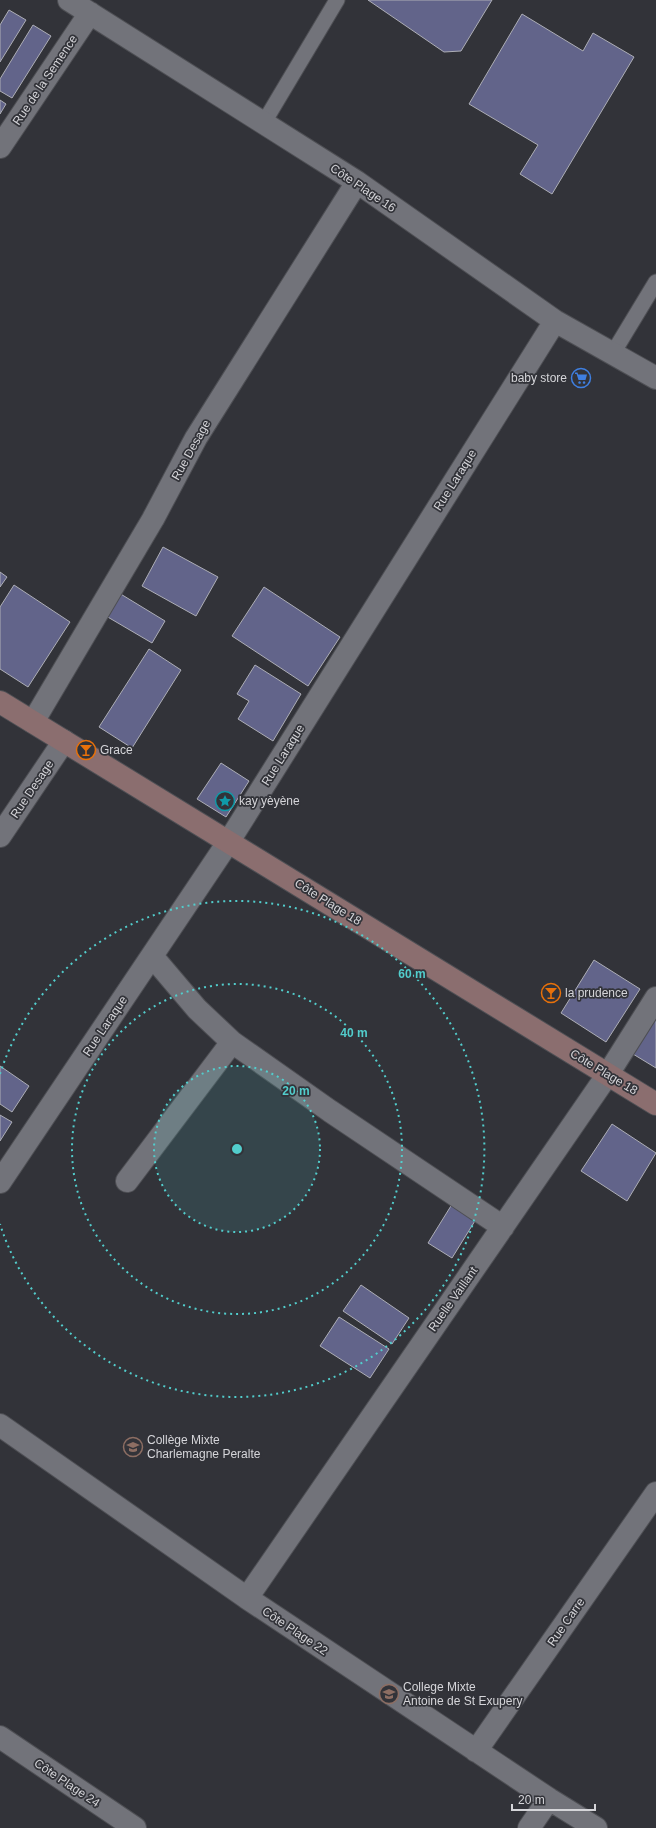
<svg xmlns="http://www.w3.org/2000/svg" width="656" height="1828" font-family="Helvetica,sans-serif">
	<rect width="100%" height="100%" fill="#323339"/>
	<path fill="#62648a" stroke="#adaeb6" d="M368,0H492L461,51L444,52Z
		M9,10L26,20L0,62V25Z
		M522,14L583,51L593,33L634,57L552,194L520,174L538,145L469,104Z
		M33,25L51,36L12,98L0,91V79Z
		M0,100L6,104L0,114Z
		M163,547L218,577L196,616L142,586Z
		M0,572L7,577L0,587Z
		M14,585L70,622L28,687L0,669V607Z
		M264,587L340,637L308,686L232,636Z
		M119,593L165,621L152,643L106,616Z
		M149,649L181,670L132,748L99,727Z
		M255,665L301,694L273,741L238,719L249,701L237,694Z
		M221,763L249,781L226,817L197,799Z
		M594,960L640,989L606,1042L561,1013Z
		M656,1013V1068L633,1054Z
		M0,1066L29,1086L12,1112L0,1104Z
		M0,1115L12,1122L0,1141Z
		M612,1124L656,1153L627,1201L581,1171Z
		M454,1201L478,1216L452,1258L428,1243Z
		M361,1285L409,1318L392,1344L343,1311Z
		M339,1317L389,1349L370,1378L320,1346Z"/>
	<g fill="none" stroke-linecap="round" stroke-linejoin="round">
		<g stroke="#4e4f54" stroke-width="17">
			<path id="lane" d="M263,124L337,0
				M613,353L656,282"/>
		</g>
		<g stroke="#4e4f54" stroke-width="24">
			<path id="street" d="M69,0L357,182L555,321L656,378
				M0,147L90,13
				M33,722L153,519L196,438L357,182
				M0,836L64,741
				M152,956L197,1009L232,1042L330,1111L503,1227
				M127,1181L232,1042
				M0,1182L229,841L555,321
				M0,1425L247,1598L549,1799L596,1828
				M247,1598L608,1074L656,998
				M0,1737L135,1828
				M476,1751L656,1493
				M529,1828L549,1799"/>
		</g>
		<g stroke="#4e4f54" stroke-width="24">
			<path id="secondary" d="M0,702L656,1104"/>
		</g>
		<use href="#lane" stroke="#72737a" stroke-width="15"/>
		<use href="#street" stroke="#72737a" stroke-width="22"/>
		<use href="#secondary" stroke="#8b6e6f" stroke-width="22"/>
	</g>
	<circle cx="237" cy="1149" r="83" fill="#52cdcc" fill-opacity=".12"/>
	<g fill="none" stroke="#52cdcc" stroke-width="2" stroke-dasharray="2 4">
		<circle cx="237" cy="1149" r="83"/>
		<circle cx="237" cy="1149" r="165"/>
		<path d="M0 1074A248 248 0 1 1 0 1224"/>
	</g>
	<defs>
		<g id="supermarket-ring" transform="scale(1)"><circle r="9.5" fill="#323339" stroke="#3f7fe0" stroke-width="1.5"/><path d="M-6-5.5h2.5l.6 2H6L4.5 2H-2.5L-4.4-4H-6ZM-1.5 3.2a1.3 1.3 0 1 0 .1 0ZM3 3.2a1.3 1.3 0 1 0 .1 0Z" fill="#3f7fe0"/></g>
		<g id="bar-ring" transform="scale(1)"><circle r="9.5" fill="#323339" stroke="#e8710a" stroke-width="1.5"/><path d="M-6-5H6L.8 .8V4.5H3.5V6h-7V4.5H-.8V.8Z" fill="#e8710a"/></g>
		<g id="sight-ring" transform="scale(1)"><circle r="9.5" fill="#323339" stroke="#0f9aa8" stroke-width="1.5"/><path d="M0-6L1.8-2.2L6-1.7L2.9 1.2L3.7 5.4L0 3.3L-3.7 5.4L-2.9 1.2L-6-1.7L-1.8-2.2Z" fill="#0f9aa8"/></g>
		<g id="school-ring" transform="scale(1)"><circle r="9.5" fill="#323339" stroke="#8d6e63" stroke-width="1.5"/><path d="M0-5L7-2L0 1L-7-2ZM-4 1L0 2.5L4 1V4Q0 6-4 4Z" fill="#8d6e63"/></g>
	</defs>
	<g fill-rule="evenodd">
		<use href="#supermarket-ring" x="581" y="378"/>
		<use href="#bar-ring" x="86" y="750"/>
		<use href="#sight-ring" x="225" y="801"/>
		<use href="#bar-ring" x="551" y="993"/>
		<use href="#school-ring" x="133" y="1447"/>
		<use href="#school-ring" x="389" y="1694"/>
	</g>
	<g text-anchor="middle" stroke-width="3.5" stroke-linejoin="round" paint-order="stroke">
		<g font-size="12" fill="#d5d5d9" stroke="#323339">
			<text transform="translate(45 80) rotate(-56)" y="4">Rue de la Semence</text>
			<text transform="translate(363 188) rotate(34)" y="4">Côte Plage 16</text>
			<text transform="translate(191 450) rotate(-61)" y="4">Rue Desage</text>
			<text transform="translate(455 480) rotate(-58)" y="4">Rue Laraque</text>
			<text transform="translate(283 755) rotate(-58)" y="4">Rue Laraque</text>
			<text transform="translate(32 789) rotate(-56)" y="4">Rue Desage</text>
			<text transform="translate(328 902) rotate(32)" y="4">Côte Plage 18</text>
			<text transform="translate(105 1026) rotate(-56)" y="4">Rue Laraque</text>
			<text transform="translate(604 1072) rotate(31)" y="4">Côte Plage 18</text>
			<text transform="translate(453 1299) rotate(-55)" y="4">Ruelle Vaillant</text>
			<text transform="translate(566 1622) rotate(-55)" y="4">Rue Carre</text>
			<text transform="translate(295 1631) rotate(34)" y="4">Côte Plage 22</text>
			<text transform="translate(67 1783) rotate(34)" y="4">Côte Plage 24</text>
		</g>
		<g font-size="12" fill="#d5d5d9" stroke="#323339" text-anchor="start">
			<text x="567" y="382" text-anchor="end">baby store</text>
			<text x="100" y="754">Grace</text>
			<text x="239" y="805">kay yèyène</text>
			<text x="565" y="997">la prudence</text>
			<text x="147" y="1444">Collège Mixte<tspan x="147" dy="14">Charlemagne Peralte</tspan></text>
			<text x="403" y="1691">College Mixte<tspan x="403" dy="14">Antoine de St Exupery</tspan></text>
		</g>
	</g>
	<circle cx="237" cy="1149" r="6" fill="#52cdcc" stroke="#323339" stroke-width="2"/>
	<g font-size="12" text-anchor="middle" font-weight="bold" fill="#52cdcc" stroke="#323339" stroke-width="3.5" stroke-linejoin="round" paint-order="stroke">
		<text x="412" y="978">60 m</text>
		<text x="354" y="1037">40 m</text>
		<text x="296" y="1095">20 m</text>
	</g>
	<path d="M512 1804v6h83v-6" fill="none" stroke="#d5d5d9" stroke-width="2"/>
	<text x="518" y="1804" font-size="12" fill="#d5d5d9" stroke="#323339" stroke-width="3" paint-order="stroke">20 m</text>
</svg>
